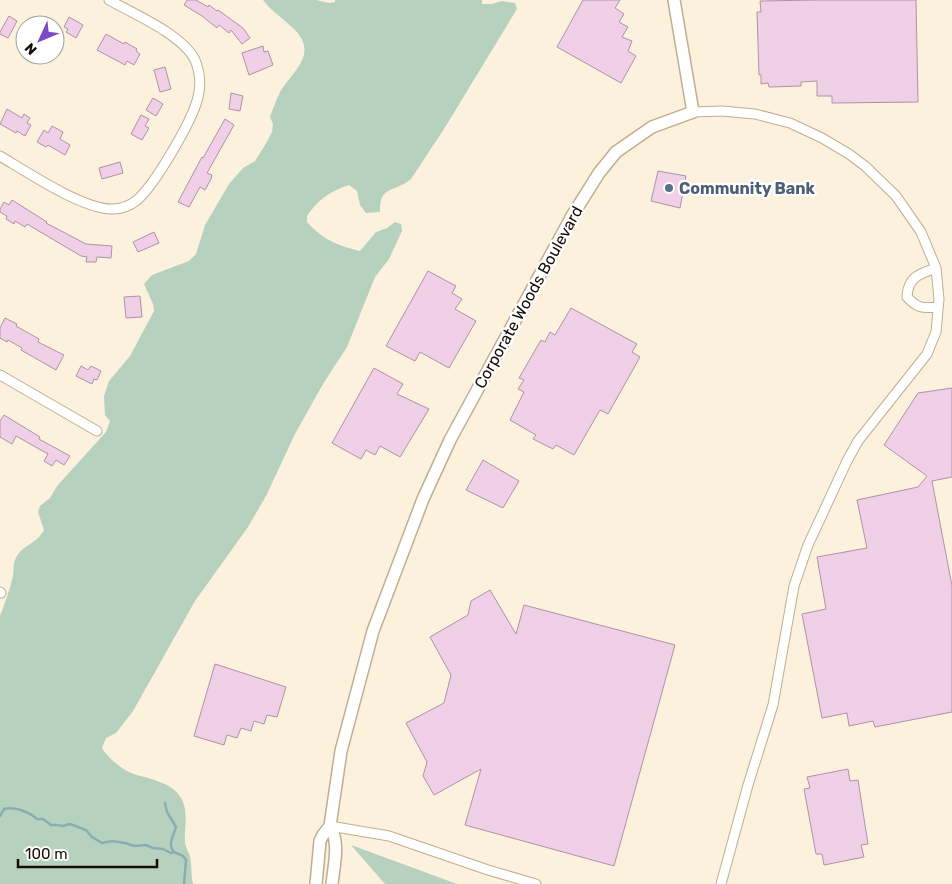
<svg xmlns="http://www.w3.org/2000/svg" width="952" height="884" font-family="Rubik,sans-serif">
	<rect width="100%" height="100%" fill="#fcf1dd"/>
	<path fill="#b7d1bf" d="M263,0H316L329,3L335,2V0H482V4H492L502,1L515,3L517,9L444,129L411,179C395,193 379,185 380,212L366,213L360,205L357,191L349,185C329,192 320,198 307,216V222C323,240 337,245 360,251L376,232L387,228L395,222L401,224L402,231L389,259L375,277L347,347L323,384L295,434L266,496L248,527L195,601L133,711L116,733L106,738L102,748C108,758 122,770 134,774C149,779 172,782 181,798C189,812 184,828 185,843C186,848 189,853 190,857C192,867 191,875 193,884H0V616C5,603 10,589 13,576C14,571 13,565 15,560C21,545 37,544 44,530L38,512L40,506L50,498L57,486L106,432L110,421L105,415L104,396L109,381L130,356L154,311L153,304L144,284L152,275L189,261L196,254L205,225L229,184L243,168L255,161L264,147L272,132L273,124L270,117C273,109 276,100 280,92C293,71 319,54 294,29C284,19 272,12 263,0Z
		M351,845L457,884H385Z"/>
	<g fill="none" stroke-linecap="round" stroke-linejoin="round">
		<path stroke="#87aeb0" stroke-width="2.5" d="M165,803L167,812L176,827C174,835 167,844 174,852
			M0,816L4,809C15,806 29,812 37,819H43L51,825H57L63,826L70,824L86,830L92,837L102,843L112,841L125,843L134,846L146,845L153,848L163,849L171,853L174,852L183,856L186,860L184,884"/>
	</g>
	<path fill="#f0d0e7" stroke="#b091a8" d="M187,0H196L208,7L209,5L217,11L218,10L243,28L250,38L242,44L231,30L229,33L219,25L217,28L202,16L184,5Z
		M583,0H620L615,8L624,14L619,22L628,27L622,37L632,41L628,51L636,56L621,83L557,47Z
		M816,0H916L918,102L832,103V96H817V81L801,82V86L769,87L768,83L761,84V75H759L757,12H761L760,1Z
		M9,16L17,21L8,38L0,34V32Z
		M69,17L83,25L76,38L66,32L68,29L64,27Z
		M106,34L124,44L125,42L137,49L136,51L140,54L134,65L127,61L125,65L97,50Z
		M263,46L264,52L268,51L273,65L249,75L242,53Z
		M165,67L171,89L160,92L154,70Z
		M231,93L243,96L240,111L229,109Z
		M153,98L163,104L156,116L146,110Z
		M7,109L22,118L24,114L30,118L27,123L31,125L25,136L17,131L16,133L0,124Z
		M141,115L149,119L145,126L149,128L142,140L131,134Z
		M225,119L234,125L207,173L212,175L211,179L205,190L200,187L189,207L178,202L202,157L203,158Z
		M52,126L63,132L60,139L70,145L65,155L48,145L46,147L37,142L44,130L48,133Z
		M120,162L123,173L102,179L99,168Z
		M658,171L686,176L680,208L651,201Z
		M12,200L47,222L46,223L86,244L112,246L111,258L97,257L96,262H86L87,257L81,256L27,224L25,227L15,221L14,224L6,219L7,216L0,212V209L4,202L9,205Z
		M154,232L159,243L138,252L133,242Z
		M428,271L456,286L452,293L462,299L455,309L476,321L449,368L420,352L415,361L386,346Z
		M140,296L142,317L126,318L124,297Z
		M571,308L637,344L632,352L640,357L608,414L600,410L574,455L556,445L553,449L533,439L536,435L510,420L524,392L518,389L524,380L519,378L541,340L545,342L550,332L555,335Z
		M5,318L17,324L16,326L39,339L38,342L64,355L56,370L21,350L22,348L8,340L7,342L0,338V328Z
		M81,366L88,370L91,366L101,371L97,380L94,379L92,384L76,376Z
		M374,368L403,384L397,394L429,409L400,457L380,446L375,455L366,450L361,459L332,443Z
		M952,388V477L932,481L952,586V712L875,727L873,721L849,726L847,713L822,718L802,614L826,609L817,557L867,548L857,500L918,487L927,476L884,445L918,393Z
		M4,415L40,437L39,439L70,456L64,465L56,460L52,466L44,461L48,454L16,436L12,444L0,437V421Z
		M483,460L519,481L503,508L466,490Z
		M490,590L516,634L524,605L675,645L614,866L465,825L481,769L434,795L423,776L427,762L406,723L444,703L451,675L430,637L468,615L471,601Z
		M215,664L286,687L277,717L267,715L264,724L254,721L251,731L241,728L237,738L227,735L224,745L194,736Z
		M848,769L850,781L858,780L868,844L861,845L864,857L824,865L822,854H816L804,789L810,788L807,777Z"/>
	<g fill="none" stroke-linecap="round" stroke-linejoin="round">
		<g stroke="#c0ae8e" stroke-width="11">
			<path id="street" d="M693,112L722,111L755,114L790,123L822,138L849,154L865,166L896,196L921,232L936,268L939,299L936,332L927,354L858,441L847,461L808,545L794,586L773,705L748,785L721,884
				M0,156C27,172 82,209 112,209C121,209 130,206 137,200C154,186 193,120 198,97C201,85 200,72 195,60C183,35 134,14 109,0
				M936,268C919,274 908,277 907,297C918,309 923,308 938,307
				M0,375L97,431
				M0,592L1,593
				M330,826L389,836L488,870L536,884"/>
		</g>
		<g stroke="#c0ae8e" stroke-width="14">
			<path id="secondary" d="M330,826C340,843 334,865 332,884
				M316,884L320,841L323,835L330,826L341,751L373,631L423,499L450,440L572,216L599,173L616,152L652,127L693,112L674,0"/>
		</g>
		<use href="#street" stroke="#fff" stroke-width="9"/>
		<use href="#secondary" stroke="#fff" stroke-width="11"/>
	</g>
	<circle fill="#5c6f8a" stroke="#fff" stroke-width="2" cx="669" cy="188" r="5"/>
	<g text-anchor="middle" stroke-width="4.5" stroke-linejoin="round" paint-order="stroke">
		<g font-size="16" font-weight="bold" fill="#4e5e75" stroke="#fff" text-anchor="start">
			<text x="679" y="194">Community Bank</text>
		</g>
		<g font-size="16" fill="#140e04" stroke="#fff">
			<text transform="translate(528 297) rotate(-61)" y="6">Corporate Woods Boulevard</text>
		</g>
	</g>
	<g transform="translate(40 40) rotate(226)"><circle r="24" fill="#ffffff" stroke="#a19f9b"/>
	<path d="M0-4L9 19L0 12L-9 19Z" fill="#7a4bc3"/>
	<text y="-8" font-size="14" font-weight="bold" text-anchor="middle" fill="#140e04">N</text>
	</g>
	<path d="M18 859v8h139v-8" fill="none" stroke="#140e04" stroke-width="2.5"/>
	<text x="25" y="859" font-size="15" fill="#140e04" stroke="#ffffff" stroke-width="4" paint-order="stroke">100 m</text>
</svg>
